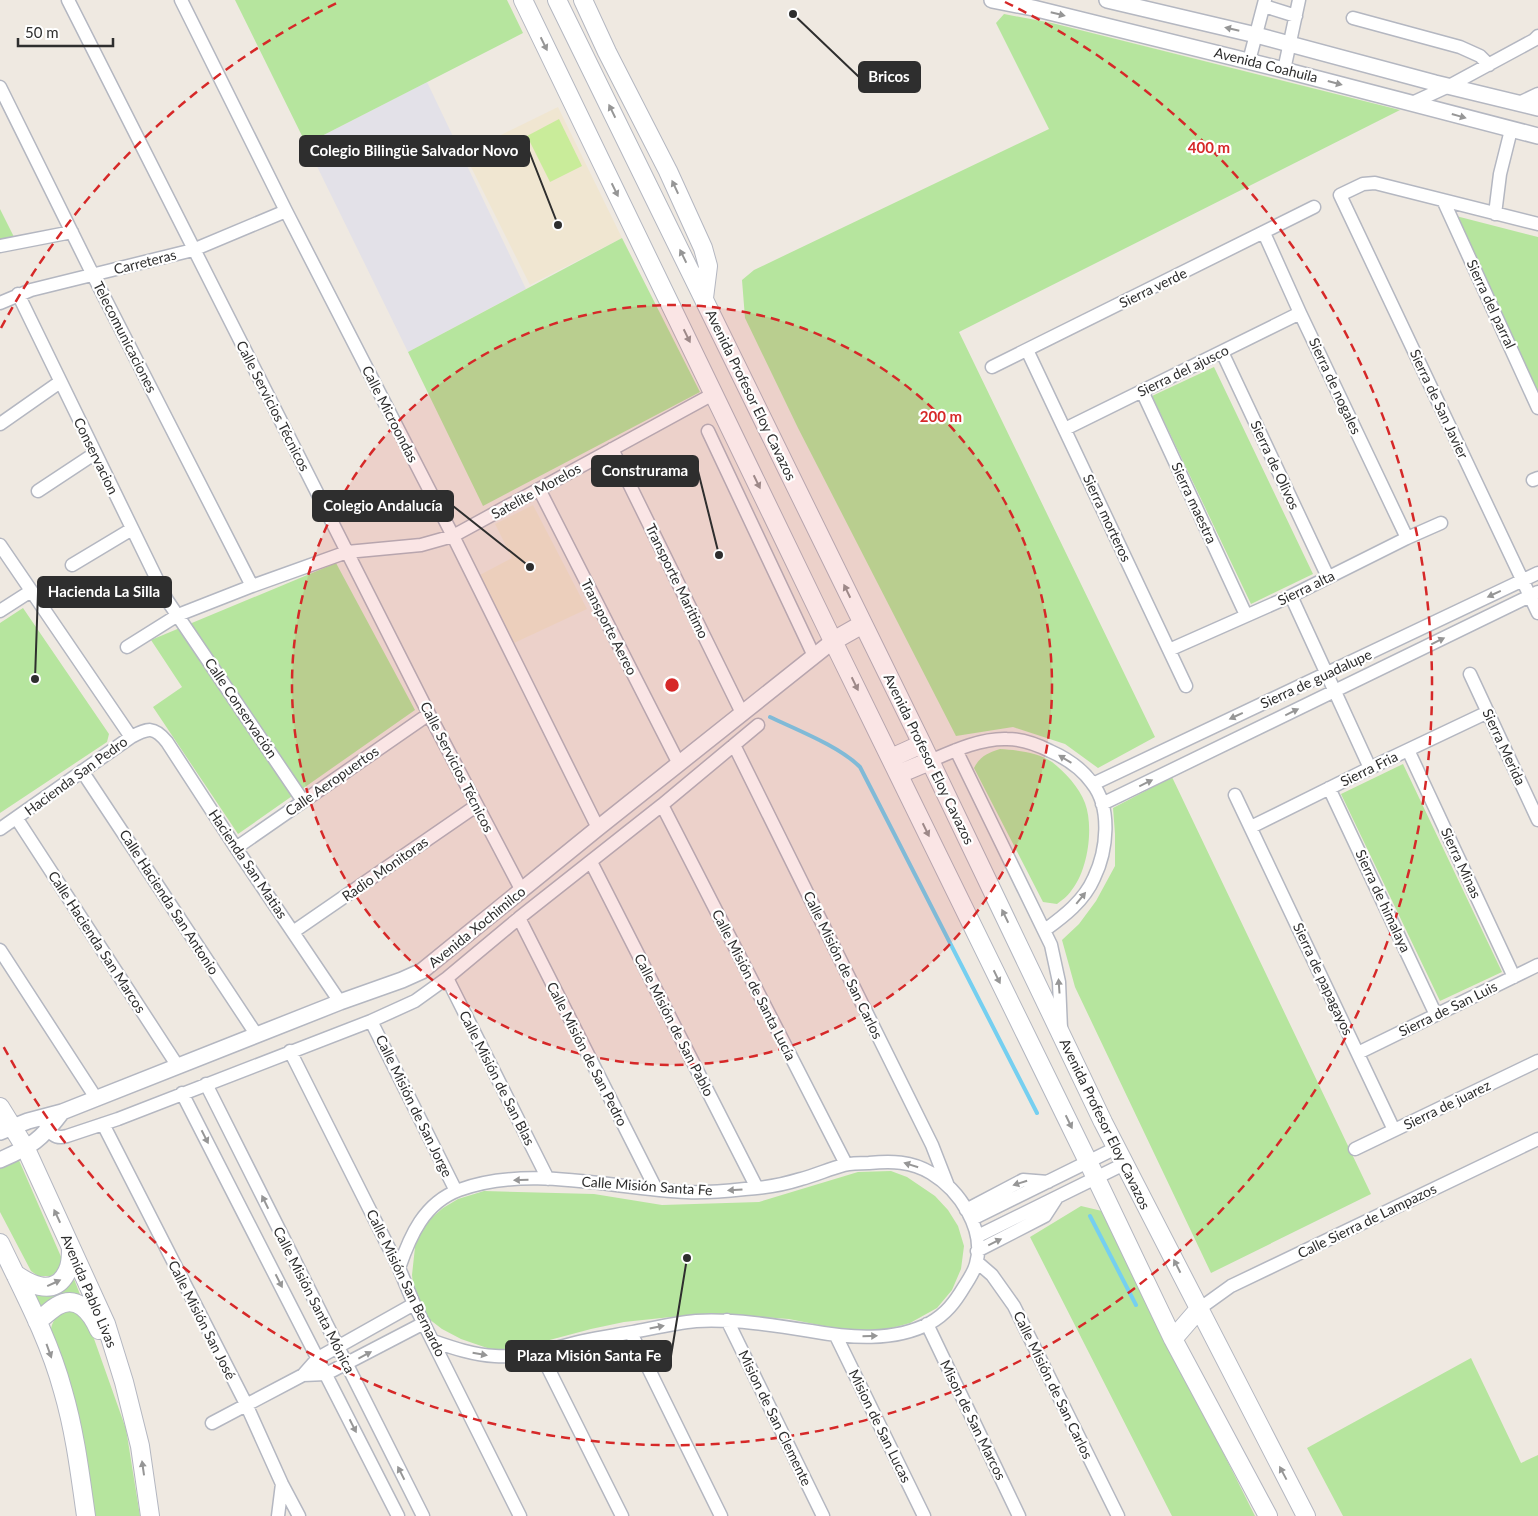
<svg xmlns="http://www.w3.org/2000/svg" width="1538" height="1516" font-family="Lato,sans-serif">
	<rect width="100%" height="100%" fill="#efe9e1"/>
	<path fill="#e3e1e8" d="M427,82L526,289L408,352L306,144Z"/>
	<path fill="#f0e6d1" d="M558,107L622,238L530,285L464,153Z
		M533,505L587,609L514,643L478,576L512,558L495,524Z"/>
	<path fill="#b6e59e" d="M235,0H507L523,33L306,144Z
		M1004,14L1052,23L1400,110L959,332L1155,737L1098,768L1065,744L1013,727L956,736L798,428L745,318L742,280L754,270L1049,129L996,23Z
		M0,209L15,239L0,245Z
		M1456,216L1538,237V395Z
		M622,238L700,392L483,506L408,352Z
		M1214,367L1313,574L1251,604L1152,396Z
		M336,563L415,710L238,834L153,707L182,687L151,640Z
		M23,608L109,734L107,742L0,813V623Z
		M1000,749C1016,750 1038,752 1052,762C1065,772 1079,787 1085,803C1094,827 1088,871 1071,891C1068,896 1062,900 1057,904L1043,902L974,768C980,756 988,753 1000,749Z
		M1403,764L1502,972L1440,1001L1341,794Z
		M1172,777L1371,1194L1211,1273L1075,987L1062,940L1079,924L1096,901L1115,866V834L1113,808Z
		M18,1158L62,1259L60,1269L51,1276H38L31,1271L0,1212V1166Z
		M891,1171L907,1177L935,1196L948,1210L958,1226L964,1246L961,1269L952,1290L937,1308L910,1323L881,1331H849L789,1319L748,1316L720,1315L671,1317L624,1322L591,1329L512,1350H493L461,1339L442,1329L429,1319L420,1309L414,1294L412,1275L416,1238L429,1220L443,1208L458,1199L484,1191L594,1194L662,1205L759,1202L858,1172Z
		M1081,1206L1102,1211L1255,1516H1172L1030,1237Z
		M74,1279L81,1297L40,1310L32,1290C49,1290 63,1295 74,1279Z
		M72,1311L87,1319L126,1429L140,1516H93L51,1329C54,1316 60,1313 72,1311Z
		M1471,1358L1521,1463L1538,1455V1516H1343L1307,1448Z"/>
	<path fill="#c9ec9a" d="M559,119L582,166L550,182L527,136Z"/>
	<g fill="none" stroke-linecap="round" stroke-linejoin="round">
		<path stroke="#75cff0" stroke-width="4" d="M770,717C797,730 839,746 860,767L1037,1113
			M1090,1216L1136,1305"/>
		<g stroke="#b4b7c1" stroke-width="15">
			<path id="minor" d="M68,0L429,714L522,891
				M181,0L286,211L453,536L598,828
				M1264,6L1296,16
				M1353,18L1460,47L1480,56L1489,65
				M1249,61L1265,0
				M1284,70L1299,0
				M0,87L93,275L252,586
				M1412,103L1449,86L1534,40L1538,36
				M1519,103L1538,94
				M1443,200L1538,408
				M1495,214L1500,174L1511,130
				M1538,224L1375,183L1363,184L1340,195L1538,613
				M1264,233L1300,313L1407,538
				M0,246L72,232
				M18,294L167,600L303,801
				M0,303L31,290L193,250L286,211
				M1027,350L1186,686
				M1222,352L1328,577
				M992,367L1314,207
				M1142,391L1246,615
				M0,424L60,382
				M1065,429L1300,313
				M708,431L814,656
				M612,449L742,713
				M1533,480L1538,478
				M539,489L679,764
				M38,491L94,454
				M0,545L131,737
				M72,565L132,529
				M1291,596L1370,768
				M0,611L31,591
				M127,647L178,615L252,586L347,552L421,545L453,536L715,393
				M1169,650L1291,596L1407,538L1441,523
				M1470,674L1538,820
				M734,745L932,1145L948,1186
				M956,750L1051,945L1059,982L1061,1029
				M1408,750L1514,977
				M930,761C953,751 981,738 1007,739C1022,739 1036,744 1050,751C1066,758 1082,769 1092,783C1112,808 1107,851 1094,878C1084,901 1064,916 1045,930
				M82,771L256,1034
				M1093,784L1538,573
				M1329,788L1436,1015
				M1235,795L1394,1130
				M1102,804L1538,592
				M662,805L846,1164
				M17,819L177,1065
				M1251,827L1370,768L1488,712
				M0,829L131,737C148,728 154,726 167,742L236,848L340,1002
				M236,848L429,714
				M591,862L757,1188
				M519,918L656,1189
				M293,932L476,806
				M0,950L96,1098
				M447,978L548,1179
				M371,1021L456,1191
				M290,1051L399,1268L414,1304L520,1516
				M1358,1053L1538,965
				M206,1084L423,1516
				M182,1093L398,1516
				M44,1122C50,1132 54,1140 67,1136L118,1119L371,1021L415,1001L447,978L519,918L662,805L758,725
				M103,1124L246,1404L282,1484L299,1516
				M1355,1149L1538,1061
				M966,1210L1023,1180L1048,1182
				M972,1219L1116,1148
				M978,1236L1124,1164
				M977,1251L1045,1216L1056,1199
				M977,1262L992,1275L1014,1306L1118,1516
				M399,1268C410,1236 424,1203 459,1190C529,1164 614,1189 687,1192C706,1193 726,1191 745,1189C764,1188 782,1185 801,1179C816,1175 829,1169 844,1165C852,1163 861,1163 869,1163C891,1161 911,1161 931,1173C959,1190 986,1229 976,1264C974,1272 969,1279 964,1287C955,1302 946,1314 930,1323C894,1342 849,1338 811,1331C773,1325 735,1319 696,1321C675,1323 654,1328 633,1332C617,1335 600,1337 583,1341C554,1348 526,1358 495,1356C474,1355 453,1348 433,1341
				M1199,1309L1231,1286L1538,1139
				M727,1320L823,1516
				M927,1324L1019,1516
				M631,1333L721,1516
				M836,1336L924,1516
				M540,1352L622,1516
				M303,1375L326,1374L424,1323
				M212,1423L303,1375L318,1358L414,1304
				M278,1516L282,1484"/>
		</g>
		<g stroke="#b4b7c1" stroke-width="18">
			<path id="tertiary" d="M992,0L1033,8L1284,70L1538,136
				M1107,0L1256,35L1435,83L1538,108
				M0,1132L28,1121L62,1112L340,1002L402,980L422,971L598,828L833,641
				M0,1160C32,1146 41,1140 62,1112"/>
		</g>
		<g stroke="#b4b7c1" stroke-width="20">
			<path id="secondary" d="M523,0L833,641L1096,1178L1173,1339L1268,1516
				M557,0L922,744L1103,1122L1306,1516
				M583,0L607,52L668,171L703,248L708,266L704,298
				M833,641L863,624
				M891,758L922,744
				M899,774L930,761
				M0,1107L26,1149L106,1324L124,1382L140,1446L150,1516
				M0,1243C23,1291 49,1339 63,1391C75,1432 80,1474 86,1516
				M15,1274C28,1283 51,1296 64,1277C66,1274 68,1271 69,1267C71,1261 71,1254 71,1248
				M37,1321C44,1317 50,1310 57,1306C77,1294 91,1312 99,1330
				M1173,1339L1199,1309"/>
		</g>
		<use href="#minor" stroke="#fff" stroke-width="12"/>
		<use href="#tertiary" stroke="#fff" stroke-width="15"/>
		<use href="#secondary" stroke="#fff" stroke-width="18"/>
	</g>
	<defs><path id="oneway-solid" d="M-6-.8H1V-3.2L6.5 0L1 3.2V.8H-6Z" transform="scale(1.25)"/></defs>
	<g fill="#969696">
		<use href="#oneway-solid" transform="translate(1058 14) rotate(14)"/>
		<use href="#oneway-solid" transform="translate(1232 29) rotate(-167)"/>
		<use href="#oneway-solid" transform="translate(544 44) rotate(64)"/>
		<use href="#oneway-solid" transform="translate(1335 83) rotate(15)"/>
		<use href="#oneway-solid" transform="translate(612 111) rotate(-116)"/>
		<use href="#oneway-solid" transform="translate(1459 116) rotate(16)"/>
		<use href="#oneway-solid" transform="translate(675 187) rotate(-115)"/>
		<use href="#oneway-solid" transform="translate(615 190) rotate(64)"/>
		<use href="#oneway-solid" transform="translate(683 256) rotate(-116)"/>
		<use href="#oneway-solid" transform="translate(687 336) rotate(64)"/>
		<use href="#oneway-solid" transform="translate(757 482) rotate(64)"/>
		<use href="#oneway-solid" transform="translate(847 591) rotate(-116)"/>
		<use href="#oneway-solid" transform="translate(1494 594) rotate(155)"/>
		<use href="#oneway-solid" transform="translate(1438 641) rotate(-26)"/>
		<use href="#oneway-solid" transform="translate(855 684) rotate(64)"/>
		<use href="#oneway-solid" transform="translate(1292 712) rotate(-26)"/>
		<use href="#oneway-solid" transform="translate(1236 716) rotate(155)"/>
		<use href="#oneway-solid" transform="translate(1065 759) rotate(-149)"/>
		<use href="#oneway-solid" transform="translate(1146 783) rotate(-26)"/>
		<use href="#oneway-solid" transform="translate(926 830) rotate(64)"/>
		<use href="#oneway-solid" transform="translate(1081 898) rotate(-51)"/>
		<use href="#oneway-solid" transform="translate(1005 916) rotate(-116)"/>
		<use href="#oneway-solid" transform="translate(997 977) rotate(64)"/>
		<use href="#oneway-solid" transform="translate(1059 986) rotate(-94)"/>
		<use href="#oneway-solid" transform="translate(1069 1122) rotate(64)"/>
		<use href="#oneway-solid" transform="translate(205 1137) rotate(63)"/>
		<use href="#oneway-solid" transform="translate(911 1165) rotate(-163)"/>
		<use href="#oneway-solid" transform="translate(521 1180) rotate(178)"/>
		<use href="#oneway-solid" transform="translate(1020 1183) rotate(162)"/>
		<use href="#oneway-solid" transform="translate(735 1190) rotate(176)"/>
		<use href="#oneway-solid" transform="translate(265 1202) rotate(-116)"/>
		<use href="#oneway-solid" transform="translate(57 1216) rotate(-115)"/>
		<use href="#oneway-solid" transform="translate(995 1242) rotate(-26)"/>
		<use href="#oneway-solid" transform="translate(1177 1266) rotate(-117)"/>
		<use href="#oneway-solid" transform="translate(279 1281) rotate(63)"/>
		<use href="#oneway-solid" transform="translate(54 1283) rotate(-25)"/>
		<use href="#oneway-solid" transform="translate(657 1327) rotate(-11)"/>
		<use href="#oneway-solid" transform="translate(870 1336) rotate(-1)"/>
		<use href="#oneway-solid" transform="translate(49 1351) rotate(70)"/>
		<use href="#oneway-solid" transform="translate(480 1354) rotate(10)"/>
		<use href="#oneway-solid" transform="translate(365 1355) rotate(-28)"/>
		<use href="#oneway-solid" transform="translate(353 1426) rotate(63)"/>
		<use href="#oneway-solid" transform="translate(143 1468) rotate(-98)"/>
		<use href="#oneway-solid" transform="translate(401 1473) rotate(-117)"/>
		<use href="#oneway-solid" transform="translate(1283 1473) rotate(-118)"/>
	</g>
	<circle cx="672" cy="685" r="380" fill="#d62828" fill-opacity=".12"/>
	<g fill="none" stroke="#d62828" stroke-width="2.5" stroke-dasharray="9 6">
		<circle cx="672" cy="685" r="380"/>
		<path d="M1 328A760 760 0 0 1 339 2M1005 2A760 760 0 1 1 1 1042"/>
	</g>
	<g text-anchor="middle" stroke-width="4.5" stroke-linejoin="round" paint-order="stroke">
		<g font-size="14" fill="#2e2e2e" stroke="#fff">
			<text transform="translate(1266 65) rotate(14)" y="5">Avenida Coahuila</text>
			<text transform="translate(145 262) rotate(-14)" y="5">Carreteras</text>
			<text transform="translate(1153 288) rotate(-26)" y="5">Sierra verde</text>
			<text transform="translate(1491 304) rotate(65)" y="5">Sierra del parral</text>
			<text transform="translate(125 337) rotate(63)" y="5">Telecomunicaciones</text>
			<text transform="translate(1183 371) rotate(-26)" y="5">Sierra del ajusco</text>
			<text transform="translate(1335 386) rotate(65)" y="5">Sierra de nogales</text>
			<text transform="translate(751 395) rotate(64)" y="5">Avenida Profesor Eloy Cavazos</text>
			<text transform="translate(1439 404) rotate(65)" y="5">Sierra de San Javier</text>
			<text transform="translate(273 406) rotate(63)" y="5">Calle Servicios Técnicos</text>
			<text transform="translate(390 414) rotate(63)" y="5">Calle Microondas</text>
			<text transform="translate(96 456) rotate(64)" y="5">Conservacion</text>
			<text transform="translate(1275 465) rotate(65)" y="5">Sierra de Olivos</text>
			<text transform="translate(536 491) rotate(-29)" y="5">Satelite Morelos</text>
			<text transform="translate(1194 503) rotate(65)" y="5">Sierra maestra</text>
			<text transform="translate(1107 518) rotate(65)" y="5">Sierra morteros</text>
			<text transform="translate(677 581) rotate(64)" y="5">Transporte Maritimo</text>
			<text transform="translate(1306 588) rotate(-26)" y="5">Sierra alta</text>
			<text transform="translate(609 627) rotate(63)" y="5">Transporte Aereo</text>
			<text transform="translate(1316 679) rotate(-25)" y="5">Sierra de guadalupe</text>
			<text transform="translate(241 708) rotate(56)" y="5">Calle Conservación</text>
			<text transform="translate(1504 747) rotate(65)" y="5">Sierra Merida</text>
			<text transform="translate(929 759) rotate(64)" y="5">Avenida Profesor Eloy Cavazos</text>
			<text transform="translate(457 767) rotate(63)" y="5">Calle Servicios Técnicos</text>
			<text transform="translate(1369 769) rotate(-26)" y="5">Sierra Fria</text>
			<text transform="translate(76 776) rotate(-36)" y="5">Hacienda San Pedro</text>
			<text transform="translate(332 781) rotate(-35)" y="5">Calle Aeropuertos</text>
			<text transform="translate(1461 863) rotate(65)" y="5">Sierra Minas</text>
			<text transform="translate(248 864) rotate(56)" y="5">Hacienda San Matias</text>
			<text transform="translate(385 869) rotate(-35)" y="5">Radio Monitoras</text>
			<text transform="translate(1383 901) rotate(65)" y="5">Sierra de himalaya</text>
			<text transform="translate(169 902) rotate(57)" y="5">Calle Hacienda San Antonio</text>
			<text transform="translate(477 927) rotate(-39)" y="5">Avenida Xochimilco</text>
			<text transform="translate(97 942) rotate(57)" y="5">Calle Hacienda San Marcos</text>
			<text transform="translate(843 965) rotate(64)" y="5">Calle Misión de San Carlos</text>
			<text transform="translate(1323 979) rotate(65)" y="5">Sierra de papagayos</text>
			<text transform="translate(754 985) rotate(63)" y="5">Calle Misión de Santa Lucía</text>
			<text transform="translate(1448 1009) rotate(-26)" y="5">Sierra de San Luis</text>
			<text transform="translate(674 1025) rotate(63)" y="5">Calle Misión de San Pablo</text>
			<text transform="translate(587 1054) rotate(63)" y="5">Calle Misión de San Pedro</text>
			<text transform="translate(497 1078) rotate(63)" y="5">Calle Misión de San Blas</text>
			<text transform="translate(1447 1105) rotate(-26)" y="5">Sierra de juarez</text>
			<text transform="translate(414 1106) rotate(64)" y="5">Calle Misión de San Jorge</text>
			<text transform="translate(1105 1124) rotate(64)" y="5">Avenida Profesor Eloy Cavazos</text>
			<text transform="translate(647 1186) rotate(4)" y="5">Calle Misión Santa Fe</text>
			<text transform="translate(1367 1221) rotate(-26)" y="5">Calle Sierra de Lampazos</text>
			<text transform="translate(406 1283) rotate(64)" y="5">Calle Misión San Bernardo</text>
			<text transform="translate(89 1291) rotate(67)" y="5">Avenida Pablo Livas</text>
			<text transform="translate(314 1300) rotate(63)" y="5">Calle Misión Santa Mónica</text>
			<text transform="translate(202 1320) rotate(63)" y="5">Calle Misión San José</text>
			<text transform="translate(1053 1385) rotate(64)" y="5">Calle Misión de San Carlos</text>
			<text transform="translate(775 1418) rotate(64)" y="5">Mision de San Clemente</text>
			<text transform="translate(973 1420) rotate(64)" y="5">Mison de San Marcos</text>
			<text transform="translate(880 1426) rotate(64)" y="5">Mision de San Lucas</text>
		</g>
	</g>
	<circle cx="672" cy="685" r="8" fill="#d62828" stroke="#fff" stroke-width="2.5"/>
	<g font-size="15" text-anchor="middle" font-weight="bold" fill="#d62828" stroke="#fff" stroke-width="4.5" stroke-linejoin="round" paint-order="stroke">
		<text x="1209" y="153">400 m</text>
		<text x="941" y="422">200 m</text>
	</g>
	<path fill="none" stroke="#2e2e2e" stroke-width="2" d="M793 14L859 77M558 225L529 151M719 555L698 471M530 567L453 506M35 679L38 592M687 1258L671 1356"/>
	<g fill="#2e2e2e" stroke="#fff" stroke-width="2">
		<circle cx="793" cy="14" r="5"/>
		<circle cx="558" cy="225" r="5"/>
		<circle cx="719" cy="555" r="5"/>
		<circle cx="530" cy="567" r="5"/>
		<circle cx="35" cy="679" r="5"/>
		<circle cx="687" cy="1258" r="5"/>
	</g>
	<g fill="#2e2e2e" stroke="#2e2e2e" stroke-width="2">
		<rect x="859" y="62" width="61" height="30" rx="5"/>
		<rect x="300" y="136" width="229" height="30" rx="5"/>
		<rect x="592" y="456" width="106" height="30" rx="5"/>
		<rect x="313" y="491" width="140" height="30" rx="5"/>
		<rect x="38" y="577" width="133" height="30" rx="5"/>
		<rect x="506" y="1341" width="165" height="30" rx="5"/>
	</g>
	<g font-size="15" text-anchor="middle" font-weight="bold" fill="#fff">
		<text x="889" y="82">Bricos</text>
		<text x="414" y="156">Colegio Bilingüe Salvador Novo</text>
		<text x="645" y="476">Construrama</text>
		<text x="383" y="511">Colegio Andalucía</text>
		<text x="104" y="597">Hacienda La Silla</text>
		<text x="589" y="1361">Plaza Misión Santa Fe</text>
	</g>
	<path d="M18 38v8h95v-8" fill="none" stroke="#2e2e2e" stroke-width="2.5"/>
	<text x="25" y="38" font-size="15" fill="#2e2e2e" stroke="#ffffff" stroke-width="4" paint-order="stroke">50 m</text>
</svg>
